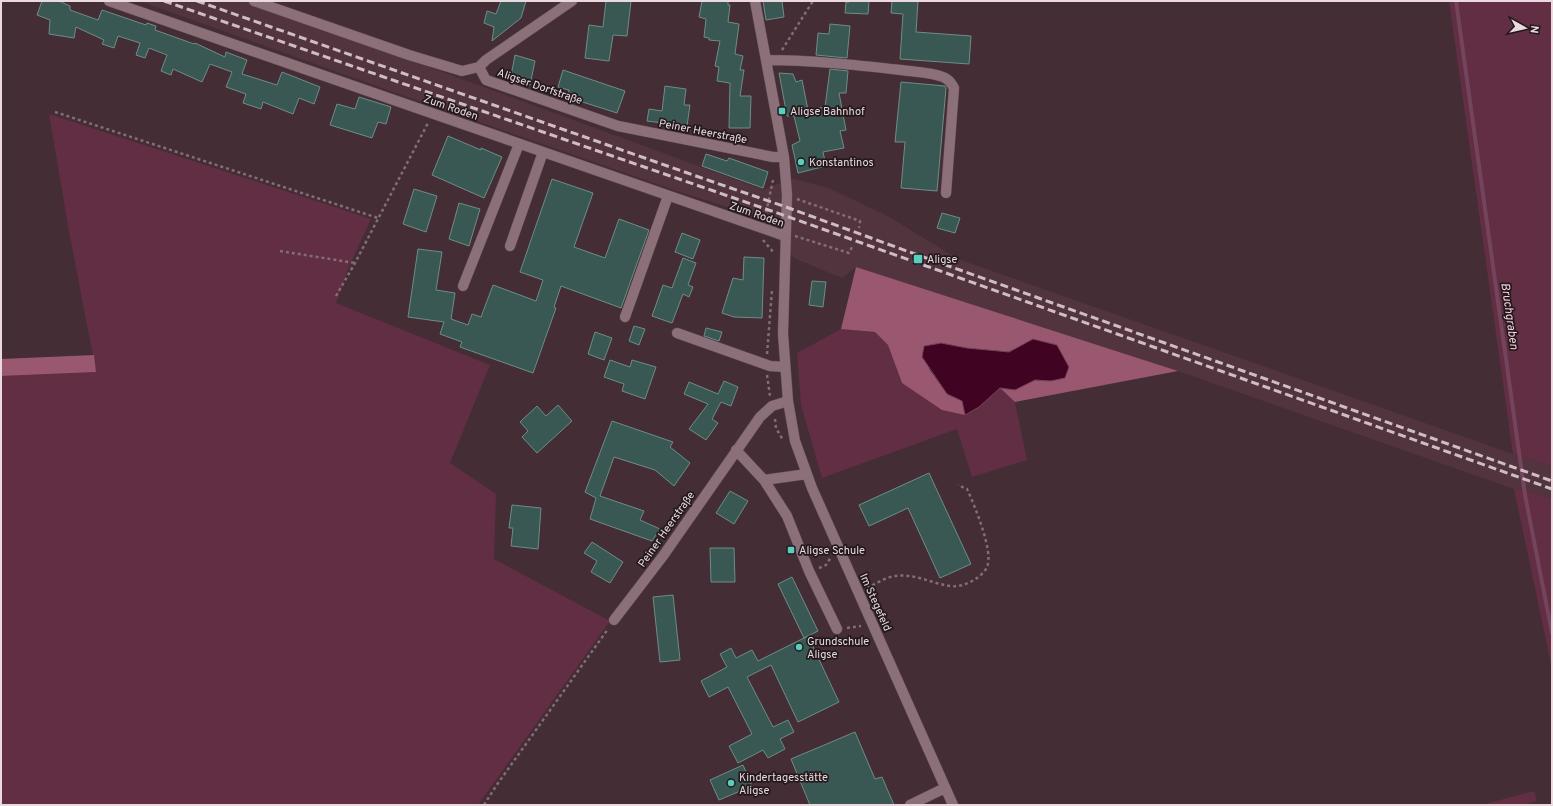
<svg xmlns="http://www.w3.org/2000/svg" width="1553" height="806" font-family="Overpass,sans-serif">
	<rect width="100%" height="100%" fill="#442d35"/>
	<path fill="#52343f" d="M140,1H249L764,190L791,178L828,188L886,215L958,259L1513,454L1552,466V499L1531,492L1514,489L1178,371L856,267L842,278L794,258L756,216L677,191L382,88Z"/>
	<path fill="#612e43" d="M1449,1H1552V466L1513,454Z
		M49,114L371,219L348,269L336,303L490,365L450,463L496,494L494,559L610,621L478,805H1V376L96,372L68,226Z
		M841,329L875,332L888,345L902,383L979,407L1000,388L1015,402L1027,460L972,477L957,429L822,478L801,405L797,353Z
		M1514,489L1531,492L1552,499V669Z
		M1534,791L1537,801L1524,805H1481Z"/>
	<path fill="#995770" d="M856,267L1178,371L1015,402L1000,388L1015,390L1035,380L1051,381L1033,339L1009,352L967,348L941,343L929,369L947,394L962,401L965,415L942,410L902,383L888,345L875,332L841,329Z
		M94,355L96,372L1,376V359Z"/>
	<path fill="#400422" stroke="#73445b" d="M1033,339L1057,345L1069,367L1065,378L1051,381L1035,380L1015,390L1000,388L979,407L965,415L962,401L947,394L922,357L924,346L941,343L967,348L1009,352Z"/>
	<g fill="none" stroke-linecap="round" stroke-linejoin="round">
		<path stroke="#73445b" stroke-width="4" d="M1456,1L1525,495L1552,633"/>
	</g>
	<path fill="#3a5853" stroke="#6d8d87" d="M42,1H59L70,6V10L98,20L102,10L146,25L147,23L156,26L155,30L194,44L195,43L225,57L226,52L247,60L242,74L277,85L282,72L320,87L314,104L299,98L293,114L263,102L261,109L243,103L246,94L226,87L232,72L210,64L202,82L173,69L171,75L161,71L167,55L149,48L145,58L136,55L140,43L118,36L114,48L102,44L104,40L76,27L74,38L49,34L50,20L37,15Z
		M501,1H526L521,18L492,41L494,27L484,23L487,11L496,14Z
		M606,1H631L627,36L613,35L609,61L585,58L589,25L603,27Z
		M702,1H728V5H730L728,22L739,24L735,54L743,56L740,70H744L740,96H751L750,128H729L730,83L717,81L719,67L715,66L720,41L709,40V38L704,37L706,19L699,17Z
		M763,1H782L784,17L766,20Z
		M849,1H869L868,14L845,13L846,2H849Z
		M892,1H918L916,32L971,36L969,64L900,59L903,14L891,13Z
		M830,24L850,26L847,58L816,55L818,33L829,34Z
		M515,55L535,61L530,85L510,81Z
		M830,69L848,71L846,93H839L846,130L840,131L844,148L823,152L826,166L798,173L792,145L800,141L794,116H787L779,73L793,74L796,82L802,80L808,110L825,107Z
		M563,70L625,91L617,113L567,97L569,90L558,87Z
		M901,82L945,86L946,88L937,191L901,188L905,142H895Z
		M665,86L686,89L684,105H690L687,126L647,121L649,109L662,111Z
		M359,97L391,107L386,124L378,122L372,138L330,125L337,104L355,109Z
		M448,136L481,150V148L502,157L484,198L432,175Z
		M706,154L727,161L729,158L768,172L763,188L702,166Z
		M552,179L593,193L574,247L605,258L619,219L649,230L621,308L561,286L554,307L556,308L533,373L460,347L462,342L440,334L444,322L408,317L418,249L442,252L436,290L455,293L451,319L468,325L472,314L481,317L493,285L536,301L543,280L520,272Z
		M414,189L437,196L426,232L403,224Z
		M459,203L480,209L469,246L449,239Z
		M942,213L960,218L955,233L937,228Z
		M682,233L700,240L693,259L675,252Z
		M744,257L764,258L762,318L734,317L722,313L733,278L743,280Z
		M683,258L696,263L688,285L693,287L689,297L683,294L672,323L652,316L663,285L672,288Z
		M812,281L826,282L823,307L809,305Z
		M634,326L645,329L639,345L629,341Z
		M706,328L722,332L719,341L704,336Z
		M595,332L612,338L604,360L588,354Z
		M610,360L630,367L632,360L656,367L645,399L622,391L624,384L604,377Z
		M724,381L738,387L731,406L721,402L712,419L718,423L706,440L689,429L708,404L684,394L689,382L718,394Z
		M558,405L572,421L537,453L522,437L528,431L520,422L537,406L546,416Z
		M612,421L673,442L670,447L690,463L674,486L655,470L614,457L600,496L644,511L640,520L660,529L652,541L590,519L596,498L585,492Z
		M929,473L971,564L940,578L908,508L869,526L859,505Z
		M730,491L748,501L734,524L716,513Z
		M512,505L541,508L538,549L511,546L513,528H509Z
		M592,542L623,562L610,583L591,572L597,561L584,553Z
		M710,548H734L735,582H711Z
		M792,577L818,631L804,638L778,584Z
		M673,595L680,660L660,662L653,597Z
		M808,636L839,702L798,722L771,665L747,677L773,727L788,720L794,732L780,739L785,749L768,758L763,750L738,763L729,746L752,734L728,687L709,697L701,681L727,667L720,654L731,648L736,658L752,650L758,661Z
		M855,732L875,779L882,777L894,805H810L791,759Z
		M743,765L752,786L719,800L710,780Z"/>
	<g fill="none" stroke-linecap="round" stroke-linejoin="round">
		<g stroke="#604c53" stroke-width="11">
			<path id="minor" d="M109,1L785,236
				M254,1L409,55L462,71L479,67
				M572,1L486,60L479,67L486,80L618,126L773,157H784
				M755,1L784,157L787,195L783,334L788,401L795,441L812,488L953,805
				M766,60C811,60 856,65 901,70C914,72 931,72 943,77C949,79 951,83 954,88L946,193
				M510,246L543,152
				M463,286L519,144
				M625,317L668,196
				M677,333L770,366L785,367
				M736,450L764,480L787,516L809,571L837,629
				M764,480L807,474
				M614,620L663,556L760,417L772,406L788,401
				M910,805L945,788"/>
		</g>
		<path stroke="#826e75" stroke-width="2.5" stroke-dasharray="3 3" stroke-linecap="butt" d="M782,50L813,1
			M55,112L378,218
			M797,199L860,221L859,228
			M765,218L773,180
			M795,236L849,253L852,247
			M763,240L774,253
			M280,251L355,263
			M336,296L355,263L428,123
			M767,354L772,290
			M767,375L770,396
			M775,419L776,428L783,440
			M819,568L826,565L831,557
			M867,588C875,584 886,577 895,576C915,573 932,584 951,586C960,587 967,584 974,580C979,577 985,572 987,567C994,552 974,504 967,489L958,485
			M847,628L861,626
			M484,805L496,786L608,629"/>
		<use href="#minor" stroke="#8b7079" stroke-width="10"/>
		<path stroke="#cebdc3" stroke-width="3" stroke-dasharray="8 4" stroke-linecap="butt" d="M164,1L786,216L1552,489
			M197,1L696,176L786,207L915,254L1552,481"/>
	</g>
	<g fill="#59cebe" stroke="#23191c" stroke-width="1.5">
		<rect x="778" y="107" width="8" height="8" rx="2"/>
		<circle cx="801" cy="162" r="4"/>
		<rect x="913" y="254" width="10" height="10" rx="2"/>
		<rect x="787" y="546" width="8" height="8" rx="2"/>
		<circle cx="799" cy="647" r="4"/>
		<circle cx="731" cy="783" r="4"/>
	</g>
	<g text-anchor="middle" stroke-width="3.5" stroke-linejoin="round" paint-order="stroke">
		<g font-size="11" fill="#eadadf" stroke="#23191c">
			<text transform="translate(540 86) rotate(19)" y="4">Aligser Dorfstraße</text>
			<text transform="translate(451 107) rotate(19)" y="4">Zum Roden</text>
			<text transform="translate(703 131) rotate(11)" y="4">Peiner Heerstraße</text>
			<text transform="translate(757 214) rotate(19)" y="4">Zum Roden</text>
			<text transform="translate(666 529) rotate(-55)" y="4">Peiner Heerstraße</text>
			<text transform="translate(876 602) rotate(66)" y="4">Im Stegefeld</text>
		</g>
		<g font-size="11" fill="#eadadf" stroke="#23191c" text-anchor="start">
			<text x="790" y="115">Aligse Bahnhof</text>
			<text x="809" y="166">Konstantinos</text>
			<text x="927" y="263">Aligse</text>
			<text x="799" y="554">Aligse Schule</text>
			<text x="807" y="645">Grundschule<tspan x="807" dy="13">Aligse</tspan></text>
			<text x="739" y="781">Kindertagesstätte<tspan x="739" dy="13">Aligse</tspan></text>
		</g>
		<g font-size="12" font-style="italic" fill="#fad1df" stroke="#23191c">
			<text transform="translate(1510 316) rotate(82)" y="4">Bruchgraben</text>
		</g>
	</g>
	<rect width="1553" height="806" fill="none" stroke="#eadadf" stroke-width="4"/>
	<g transform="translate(1525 28) rotate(98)" stroke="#23191c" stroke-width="3" paint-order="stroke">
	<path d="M0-3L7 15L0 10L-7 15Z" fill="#eadadf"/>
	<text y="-6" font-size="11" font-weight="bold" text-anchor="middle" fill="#eadadf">N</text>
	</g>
</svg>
